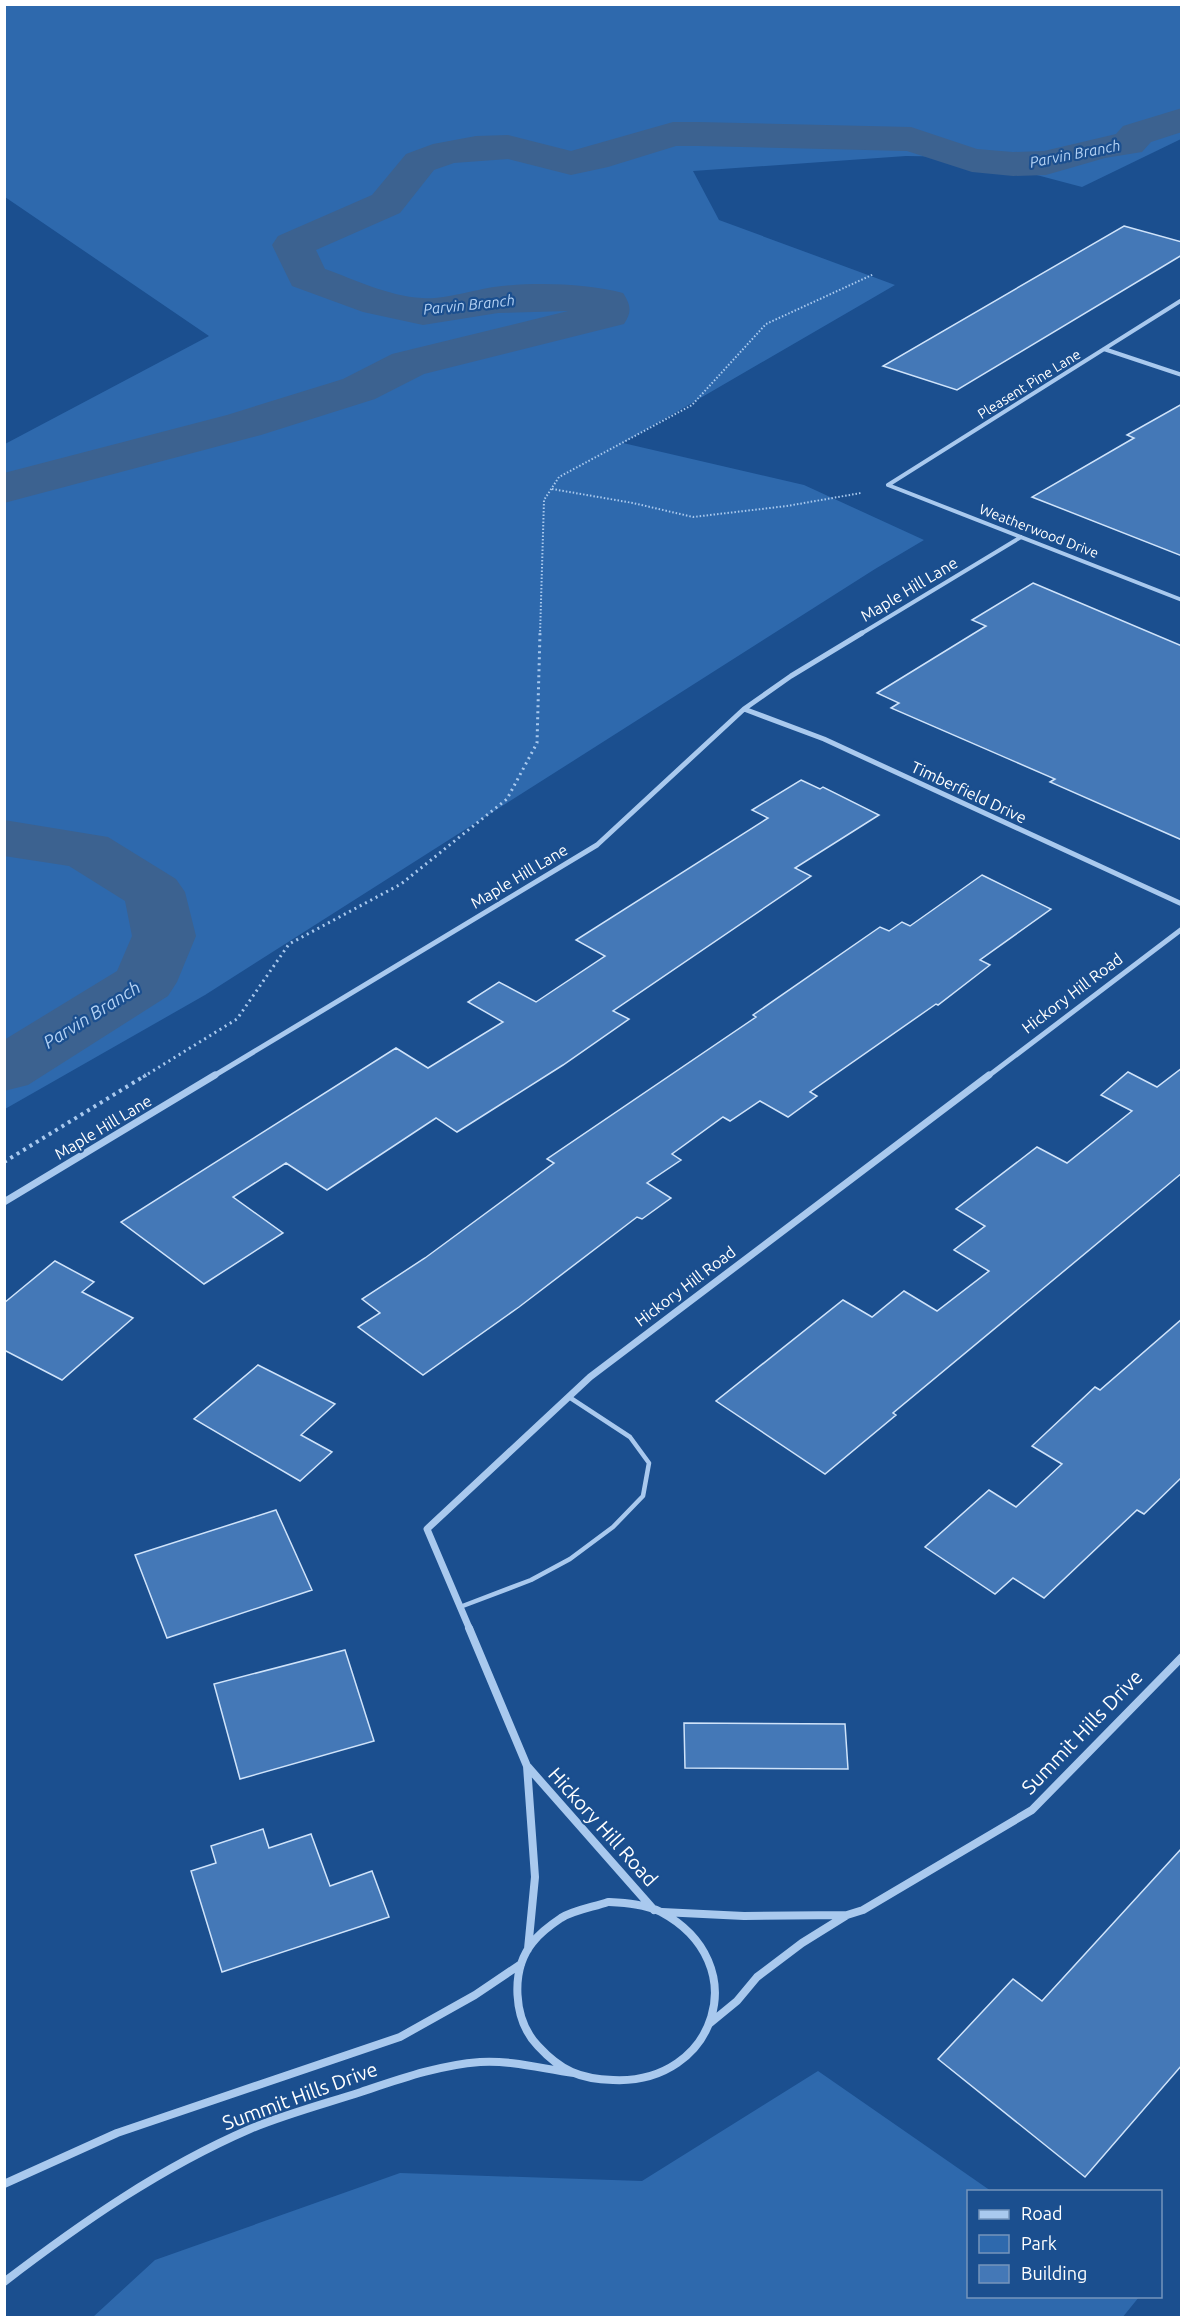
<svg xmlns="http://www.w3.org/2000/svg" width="1186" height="2322" font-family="Ubuntu,sans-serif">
	<rect width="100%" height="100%" fill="#1b4f8f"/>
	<path fill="#2e69ad" d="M4,5H1181V139L1082,187L969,157L906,156L693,171L719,220L895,285L623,443L804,485L924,540L875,569L205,995L5,1109V444L209,336L5,197Z
		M818,2071L991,2191L968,2192V2296L1139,2297L1122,2318L93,2317L155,2260L400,2173L642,2181Z"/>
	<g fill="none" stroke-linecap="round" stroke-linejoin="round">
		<path fill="#3c6290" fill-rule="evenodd" d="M1182,108V132L1151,142L1142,152L1105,158L1046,175L1013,176L972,172L907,151L698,146H676L608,167L571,175L508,159L454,163L434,170L400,213L316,250L325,269C356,280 388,296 422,298C441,300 474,290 494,287C533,282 585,283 623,293C631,305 632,312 624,324L424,374L375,399L261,435L4,503V473L227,415L343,379L392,354L568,311L498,313L423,325L363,312L292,286L272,245L278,236L372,195L406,154L433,144L476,136L508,135L571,151L673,122H698L911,127L977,149L1013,152L1044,151L1116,134L1123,126Z
			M4,820L108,837L176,879L185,892L196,936L177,982L168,996L28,1085L4,1091V1040L117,971L132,936L125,901L69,866L4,856Z"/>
	</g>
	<path fill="#4478b7" stroke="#cfe3fa" stroke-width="1.5" d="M1124,226L1182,242V255L957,390L883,366Z
		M1182,404V556L1032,497L1134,438L1127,435Z
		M1033,583L1182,646V840L1050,782L1055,779L891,708L899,703L877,693L986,626L972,620Z
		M801,780L820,789L823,787L879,815L795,868L811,876L613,1011L629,1019L563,1065L457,1132L436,1118L327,1190L286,1163L233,1197L283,1233L204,1284L121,1222L396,1048L428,1068L503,1022L468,1002L499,982L536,1002L605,956L576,940L768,818L752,810Z
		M982,875L1051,909L980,960L990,965L938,1005L936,1004L810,1092L817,1096L788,1117L760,1101L730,1121L723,1117L672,1154L681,1160L647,1183L671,1198L642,1219L637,1217L519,1307L423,1375L358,1327L380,1313L362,1299L425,1258L554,1163L547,1159L756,1017L753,1015L880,927L889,931L902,922L910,926Z
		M1182,1068V1173L893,1413L896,1415L825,1474L716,1401L843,1300L872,1317L904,1291L937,1311L989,1271L954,1250L985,1226L956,1209L1037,1147L1067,1163L1132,1111L1101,1095L1128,1072L1157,1087Z
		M55,1261L94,1282L82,1292L133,1318L62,1380L4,1350V1303Z
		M1182,1319V1477L1144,1514L1137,1510L1044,1598L1013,1578L995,1594L925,1547L989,1490L1016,1507L1062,1464L1032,1446L1095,1387L1100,1390Z
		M258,1365L335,1404L301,1435L332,1452L300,1481L194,1419Z
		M276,1510L312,1590L167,1638L135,1555Z
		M345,1650L374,1741L240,1779L214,1684Z
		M684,1723L845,1724L848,1769L685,1768Z
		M263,1829L269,1848L311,1834L330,1886L372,1871L389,1917L222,1972L191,1871L216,1863L211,1846Z
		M1182,1848V2065L1085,2177L938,2059L1013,1979L1042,2001Z"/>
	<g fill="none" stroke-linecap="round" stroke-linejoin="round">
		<path stroke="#a9c9ee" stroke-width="2" stroke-dasharray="1.5 2" stroke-linecap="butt" d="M552,489L633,503L693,517L787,506L861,493
			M540,635L544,500L559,477L692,405L766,324L874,274"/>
		<path stroke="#a9c9ee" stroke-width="3" stroke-dasharray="2 4" stroke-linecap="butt" d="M143,1077L237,1019L289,944L401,884L507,799L537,743L540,633"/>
		<path stroke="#a9c9ee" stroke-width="4" stroke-dasharray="3 4.5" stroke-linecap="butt" d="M4,1162L146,1075"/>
		<path stroke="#a9c9ee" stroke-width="4.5" d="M460,1607L531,1580L570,1559L613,1527L643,1496L649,1463L630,1437L569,1397"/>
		<path stroke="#a9c9ee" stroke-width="4" d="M1104,349L1182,375
			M888,485L1182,300
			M888,485L1182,600
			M859,635L1021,537"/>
		<path stroke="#a9c9ee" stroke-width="5" d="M744,709L824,739L1182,904
			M212,1077L597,845L744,709L791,676L862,633
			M987,1077L1182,929"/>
		<path stroke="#a9c9ee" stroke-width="7" d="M4,1202L215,1075
			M470,1630L427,1529L590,1377L989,1075"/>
		<path stroke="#a9c9ee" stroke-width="8" d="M469,1628L527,1766L535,1877L528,1949
			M528,1767L654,1910
			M608,1902C625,1903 645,1904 661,1912C756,1963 716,2085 613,2080C580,2079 561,2071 538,2046C513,2020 510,1970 533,1942C540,1933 552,1924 561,1918C574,1910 594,1907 608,1902Z
			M662,1912L744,1916L847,1915
			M709,2024L737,2001L757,1977L802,1943L847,1915L863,1910L1032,1810L1182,1657
			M4,2184L117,2133L400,2037L475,1995L521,1964
			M4,2282C81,2223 160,2168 250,2129C286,2114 324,2104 361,2092C400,2079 439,2065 480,2062C512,2060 543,2069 574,2073"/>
	</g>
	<g text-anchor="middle" stroke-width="4.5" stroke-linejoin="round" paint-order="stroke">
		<g font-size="14" fill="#fff" stroke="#1b4f8f">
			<text transform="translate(1029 384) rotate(-32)" y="5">Pleasent Pine Lane</text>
			<text transform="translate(1039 531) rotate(21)" y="5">Weatherwood Drive</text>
		</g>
		<g font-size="15" font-style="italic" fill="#b5d3f5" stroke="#1b4f8f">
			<text transform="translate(1075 154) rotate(-11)" y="5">Parvin Branch</text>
			<text transform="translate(469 305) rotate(-6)" y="5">Parvin Branch</text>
		</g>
		<g font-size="16" fill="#fff" stroke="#1b4f8f">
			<text transform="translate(909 589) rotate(-31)" y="6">Maple Hill Lane</text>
			<text transform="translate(969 792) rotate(25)" y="6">Timberfield Drive</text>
			<text transform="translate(519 876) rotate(-31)" y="6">Maple Hill Lane</text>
			<text transform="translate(1072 993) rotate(-37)" y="6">Hickory Hill Road</text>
			<text transform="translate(103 1127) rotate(-31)" y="6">Maple Hill Lane</text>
			<text transform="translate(685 1286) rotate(-37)" y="6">Hickory Hill Road</text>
		</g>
		<g font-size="18" font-style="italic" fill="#b5d3f5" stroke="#1b4f8f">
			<text transform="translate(92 1015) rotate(-32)" y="6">Parvin Branch</text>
		</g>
		<g font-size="20" fill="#fff" stroke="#1b4f8f">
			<text transform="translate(1082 1732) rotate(-46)" y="7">Summit Hills Drive</text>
			<text transform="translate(603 1827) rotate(48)" y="7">Hickory Hill Road</text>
			<text transform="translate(300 2096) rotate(-20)" y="7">Summit Hills Drive</text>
		</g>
	</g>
	<rect width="1186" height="2322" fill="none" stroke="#ffffff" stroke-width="12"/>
	<rect x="967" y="2190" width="195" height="108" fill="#1b4f8f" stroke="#7695bc" stroke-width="1.5"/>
	<rect x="979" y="2210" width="30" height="9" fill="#a9c9ee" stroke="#7695bc" stroke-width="1.5"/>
	<text x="1021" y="2220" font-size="18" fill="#ffffff">Road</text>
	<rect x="979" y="2235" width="30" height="18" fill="#2e69ad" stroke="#7695bc" stroke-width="1.5"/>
	<text x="1021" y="2250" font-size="18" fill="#ffffff">Park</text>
	<rect x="979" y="2265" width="30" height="18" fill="#4478b7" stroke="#7695bc" stroke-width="1.5"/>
	<text x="1021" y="2280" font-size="18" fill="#ffffff">Building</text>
</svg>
